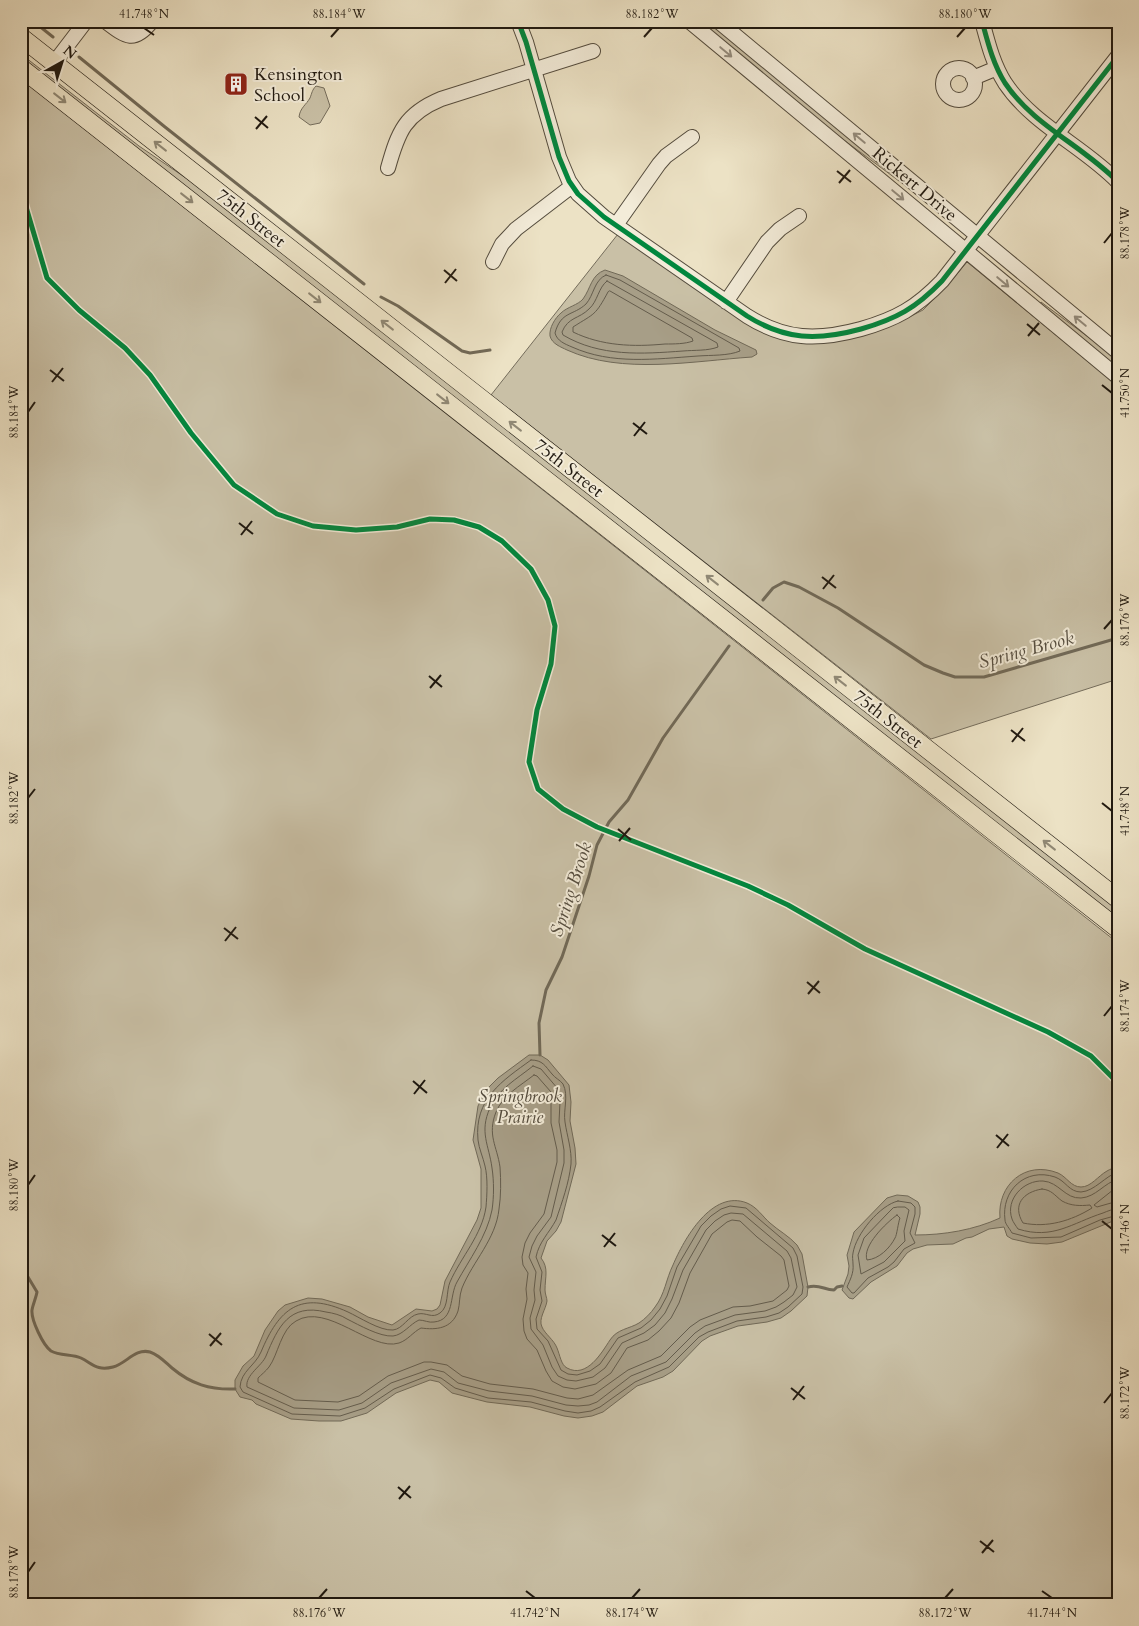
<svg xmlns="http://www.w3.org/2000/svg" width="1139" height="1626" font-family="Cardo,serif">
	<rect width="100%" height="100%" fill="#ece2c5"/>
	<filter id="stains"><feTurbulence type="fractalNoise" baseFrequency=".004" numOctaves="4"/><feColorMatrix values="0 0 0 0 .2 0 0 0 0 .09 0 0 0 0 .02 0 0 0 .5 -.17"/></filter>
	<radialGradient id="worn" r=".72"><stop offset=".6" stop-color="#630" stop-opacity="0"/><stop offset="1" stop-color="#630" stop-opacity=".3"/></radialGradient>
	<path fill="#c9c0a6" stroke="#746c5b" d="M699,21H710L900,180L899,181L825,126Z
		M21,54L139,146L221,202L1118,906V922L21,61Z
		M21,79L1118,943V1605H21Z
		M316,86L324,88L330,106L320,123L310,125L299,117C300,108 306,105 310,98C312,93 312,90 316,86Z
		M618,234L779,338L893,325L923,310L947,286L967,262L1118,386V679L931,739L491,395Z
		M1041,302L1118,359V368L1040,304Z"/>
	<path fill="#a79e87" stroke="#716957" d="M605,270L623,276L715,330L756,350L757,354L752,357C693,361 622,375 567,350C561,347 552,344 550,336C549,328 555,318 561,313C567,307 578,305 583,299C591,288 591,275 605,270Z
		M529,1055H540L548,1060L569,1085L571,1102L570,1121L575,1148L576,1164L561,1222L556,1231L547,1241L541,1258C549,1268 545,1277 545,1290C545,1294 547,1298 547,1301C546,1309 538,1319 542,1327C545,1334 554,1340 557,1348C560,1355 561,1365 567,1368C587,1379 602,1352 610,1340C617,1329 629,1329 639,1323C645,1319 651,1313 655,1307C665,1294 666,1279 673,1265C684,1239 712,1189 747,1203C757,1207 763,1217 770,1223C779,1231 789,1236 797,1245L802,1254L808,1287L807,1296L791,1311L781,1318L767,1322L738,1326L710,1336L702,1341L673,1371L663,1377L637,1386L603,1412L592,1416L578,1418L564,1416L530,1407L487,1402L452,1393L439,1382L430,1380L396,1393L367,1413L341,1421H319L291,1419L256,1404L252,1400L240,1397L235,1389V1380L243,1366L254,1356L265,1330L278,1311L285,1305L308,1298L322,1299L350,1307L368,1317L392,1325L416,1309L432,1311L437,1309L440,1305L445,1281L477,1220L481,1208V1169L473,1140L478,1106L486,1090L498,1078Z
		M1118,1167V1219L1062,1242L1047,1244L1030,1243L1012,1239L1007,1236L1004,1227L989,1229L972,1237L966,1238L953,1244L927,1245L913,1249L907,1253L897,1266L871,1282L853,1299L849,1298L842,1290L848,1274L849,1266L847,1255L854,1232L887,1198L897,1195L908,1196L918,1202L920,1207V1214L915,1235C944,1235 974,1230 1000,1218C997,1185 1025,1160 1058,1173C1067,1177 1071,1187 1081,1187C1091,1187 1098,1176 1107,1171C1110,1169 1114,1168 1118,1167Z"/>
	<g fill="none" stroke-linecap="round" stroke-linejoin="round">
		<path stroke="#645c4c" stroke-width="1" d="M606,275L620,280L739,348L740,351C728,356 711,355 698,356C655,359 612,365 572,347C565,344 557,341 555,333C561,311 573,316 586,304C594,295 594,280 606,275Z
			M607,281L717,343L718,347C708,351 694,350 683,351C642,354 600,357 563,335L562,332C568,317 579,319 589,309C598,301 598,288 607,281Z
			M610,291L692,338L693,341C685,344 674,344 665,344C633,347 602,346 573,332V327C595,313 595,316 608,292Z
			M531,1060C543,1060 545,1066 552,1074C555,1078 560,1080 563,1084C569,1096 563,1110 565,1122C567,1136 572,1150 571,1164C569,1183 562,1202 556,1220C549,1233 539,1242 536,1257L542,1272L540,1290L542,1301L536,1319L537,1329L548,1341L561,1370L568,1374L577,1375L590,1371L600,1364L618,1338L641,1328L651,1320L660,1309L667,1296L677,1267L701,1226L711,1216L721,1209L730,1206L746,1208L793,1248L797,1256L803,1287L802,1294L788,1307L779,1313L766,1317L737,1321L708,1332L699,1337L669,1367L635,1382L600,1407L591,1411L578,1413L565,1411L531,1402L488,1398L455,1388L441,1378L430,1375L394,1389L365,1408L340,1416L292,1414L243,1392L240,1387C241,1371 255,1366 261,1352C279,1309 300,1290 348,1312C359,1317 380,1331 393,1330C403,1329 408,1316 418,1314C426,1312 432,1319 440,1313C449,1307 446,1291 450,1282C461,1257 482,1235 486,1207C487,1195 488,1178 485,1166C483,1157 479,1149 478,1140C474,1099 502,1081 531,1060Z
			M533,1066L541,1069L558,1089L560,1102L559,1122L564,1150V1163L551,1217L537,1236L532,1246L529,1257L536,1272L534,1290L535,1300L530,1318L531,1329L543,1345L552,1367L558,1376L567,1380L576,1381L593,1377L605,1368L622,1343L644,1333L655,1325L665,1313L672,1299L683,1270L706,1230L715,1221L724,1215L731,1213L743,1214L787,1251L791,1258L797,1287L793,1295L784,1302L776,1307L765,1311L735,1315L705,1326L695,1333L666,1362L631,1376L597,1402L589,1405L578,1406L566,1405L532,1396L489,1391L458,1383L444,1372L431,1369L391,1383L362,1403L339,1410L294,1408L247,1387C245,1375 262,1366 266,1356C278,1327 289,1303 326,1312C333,1313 341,1315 347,1319C359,1325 380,1337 393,1336C403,1335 410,1324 419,1320C424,1320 429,1323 434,1322C455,1320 449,1296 457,1282C469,1260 487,1236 492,1210C494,1197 494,1181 492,1168C489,1145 479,1132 490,1108C498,1089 517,1079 533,1066Z
			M534,1075L537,1076L551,1092V1123L557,1150V1162L544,1214L530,1233L525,1243L522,1257L523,1265L528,1273L526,1289L527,1299L523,1319L524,1331L527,1339L537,1350L546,1371L552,1381L563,1387L575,1389L596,1384L611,1373L627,1348L648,1340L659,1331L671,1318L679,1303L690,1273L712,1234L727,1222L732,1220L740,1221L757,1237L781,1256L784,1260L789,1286L787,1290L773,1301L750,1306L733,1307L700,1320L690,1327L661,1356L628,1370L593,1395L578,1399L567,1398L533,1389L490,1384L462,1376L447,1365L431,1362H424L388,1376L359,1396L338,1402L295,1400L258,1382V1378C261,1375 266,1371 269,1367C278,1355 281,1329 296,1321C327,1302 371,1352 399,1343C408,1340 413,1332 421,1328C436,1330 452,1329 458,1311C460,1304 459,1296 462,1288C473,1261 496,1239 499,1209C501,1196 501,1181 500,1167C497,1146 487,1135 496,1112C503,1095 520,1086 534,1075Z
			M1118,1172C1105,1176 1095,1191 1081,1192C1069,1192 1066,1181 1055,1177C1025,1167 1001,1191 1005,1220C1005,1224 1010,1229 1012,1233L1031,1238L1061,1237L1100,1220L1118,1215
			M1118,1179C1104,1183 1096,1197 1081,1198C1065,1199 1059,1182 1043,1181C1024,1180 1005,1199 1012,1219C1013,1222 1016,1226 1018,1229C1053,1240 1072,1223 1103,1213C1108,1211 1112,1209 1118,1209
			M1118,1186L1094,1205L1097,1207L1118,1201
			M1042,1189C1052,1190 1054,1195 1062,1201C1071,1206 1080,1206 1090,1205L1092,1208C1071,1221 1047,1228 1023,1223C1012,1205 1023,1192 1042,1189Z
			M898,1201L911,1203L915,1207V1214L910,1233L915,1243L904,1249L894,1262L888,1267L868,1278L854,1293H852L847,1287C850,1280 854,1273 853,1264C853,1260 852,1257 853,1253C856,1234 880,1205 898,1201Z
			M898,1207H905L909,1210L904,1231L905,1241L884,1262L861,1274L858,1255L864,1238L887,1214L893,1208Z
			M897,1215L900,1218C898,1223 897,1235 895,1238C890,1248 879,1259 867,1260C862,1246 886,1223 897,1215Z"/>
		<path stroke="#716957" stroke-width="3" d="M33,21L53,37
			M79,57L165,127L364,284
			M381,297L398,306L462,351L470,353L490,350
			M763,600L773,588L784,582L799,587L838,608L924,665L943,673L955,677H984L1118,638
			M540,1055L539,1023L546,990L562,957L589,876L597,845L609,822L628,800L663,738L729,646
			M21,1274L28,1277L37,1292C36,1298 33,1304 32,1310C31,1320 43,1345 51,1351C60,1356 72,1354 81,1358C93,1364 97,1371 113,1367C126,1364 135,1348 150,1352C159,1355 165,1362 172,1368C191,1384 210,1390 235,1389
			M808,1287C820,1284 824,1290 834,1290L837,1287L842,1286"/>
		<g stroke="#534b3d" stroke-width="16">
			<path id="minor" d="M105,21C126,37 134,44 152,21
				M518,21L526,42L559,157L569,181L578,194L604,217L747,316C785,340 817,341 861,329C896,319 916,308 942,281L1118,56
				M689,21L1118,377
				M718,21L1118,352
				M982,21C988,43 993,64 1005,83C1033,125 1083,146 1118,182
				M54,63L86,21
				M943 84a16 16 0 1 1 32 0a16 16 0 1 1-32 0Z
				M973,78L997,68
				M388,168C398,132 405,114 441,99L593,51
				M616,225L659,164L666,156L692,137
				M493,262L502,244L516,229L572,186
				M726,302L767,242L780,229L799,216"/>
		</g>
		<g stroke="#201910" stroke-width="19">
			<path id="major" d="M21,37L1118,899
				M21,68L1118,929"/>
		</g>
		<use href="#minor" stroke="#f3ecd9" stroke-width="14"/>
		<use href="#major" stroke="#ece2c5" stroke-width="18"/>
		<g stroke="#f3ecd9" stroke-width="8">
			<path id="cycleway" d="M518,21L526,42L559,157L569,181L578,194L604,217L747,316C785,340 817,341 861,329C896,319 916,308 942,281L1118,56
				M982,21C988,43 993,64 1005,83C1033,125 1083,146 1118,182
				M21,190L47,278L79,310L125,348L150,375L191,433L234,485L277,514L313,526L356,530L397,527L430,519L454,520L479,527L502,541L531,569L548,600L555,626L551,664L537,710L529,762L538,789L563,809L597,827L748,886L788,905L865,949L1048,1032L1091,1056L1118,1083"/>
		</g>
		<use href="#cycleway" stroke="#00873e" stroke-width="5"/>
	</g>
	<defs><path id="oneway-shaft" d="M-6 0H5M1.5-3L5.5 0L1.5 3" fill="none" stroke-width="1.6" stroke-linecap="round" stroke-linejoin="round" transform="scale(1.25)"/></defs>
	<g stroke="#948d7f">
		<use href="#oneway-shaft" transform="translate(726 52) rotate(40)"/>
		<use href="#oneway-shaft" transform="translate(859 138) rotate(-140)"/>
		<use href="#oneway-shaft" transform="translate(898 195) rotate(40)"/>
		<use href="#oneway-shaft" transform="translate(1003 282) rotate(40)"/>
		<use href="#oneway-shaft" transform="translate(1080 321) rotate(-140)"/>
	</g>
	<g stroke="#908874">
		<use href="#oneway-shaft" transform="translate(60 98) rotate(38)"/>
		<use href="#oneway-shaft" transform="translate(160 146) rotate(-142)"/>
		<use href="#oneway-shaft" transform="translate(187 198) rotate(38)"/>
		<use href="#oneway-shaft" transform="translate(315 298) rotate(38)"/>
		<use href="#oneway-shaft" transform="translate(387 325) rotate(-142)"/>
		<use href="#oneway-shaft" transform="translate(443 399) rotate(38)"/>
		<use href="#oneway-shaft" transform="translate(515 426) rotate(-142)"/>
		<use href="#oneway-shaft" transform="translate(712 580) rotate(-142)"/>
		<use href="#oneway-shaft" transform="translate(840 681) rotate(-142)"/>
		<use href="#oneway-shaft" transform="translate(1049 845) rotate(-142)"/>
	</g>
	<path fill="none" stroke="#201910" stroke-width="2" d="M144,28L154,35M331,37L339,28M644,37L652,28M957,37L965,28M255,117L268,128M256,129L267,116M837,171L851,182M839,183L850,170M1104,243L1112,233M444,270L457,281M445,283L456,269M1027,324L1040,335M1028,336L1039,323M50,370L64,381M52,382L63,368M1102,385L1112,393M28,412L35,402M633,423L647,434M634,436L645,422M239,523L253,534M241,535L252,521M822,577L836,588M823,589L834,575M1104,629L1112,620M429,676L442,687M430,688L441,675M1011,730L1025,741M1012,742L1023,728M28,798L35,789M1102,803L1112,811M618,829L631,840M619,841L630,828M224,928L238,939M225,941L236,927M807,982L820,993M808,994L819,981M1104,1016L1112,1006M413,1081L427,1093M414,1094L425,1080M996,1135L1009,1146M997,1148L1008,1134M28,1185L35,1175M1102,1221L1112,1229M602,1235L616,1246M604,1247L615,1233M209,1334L222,1345M210,1346L221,1333M791,1388L805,1399M793,1400L804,1386M1104,1403L1112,1393M398,1487L411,1498M399,1499L410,1486M980,1541L994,1552M982,1553L993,1540M28,1572L35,1562M526,1591L535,1598M1042,1591L1052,1598M319,1598L327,1589M632,1598L640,1589M945,1598L953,1589"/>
	<defs>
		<g id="building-square" transform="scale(1.25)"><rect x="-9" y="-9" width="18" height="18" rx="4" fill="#8f2418" stroke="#f3ecd9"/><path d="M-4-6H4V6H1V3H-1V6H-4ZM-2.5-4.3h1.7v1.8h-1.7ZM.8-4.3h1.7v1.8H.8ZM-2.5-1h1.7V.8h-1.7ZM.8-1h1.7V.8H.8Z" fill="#fff"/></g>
	</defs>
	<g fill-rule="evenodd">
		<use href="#building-square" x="236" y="84"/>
	</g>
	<g text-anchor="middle" stroke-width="4" stroke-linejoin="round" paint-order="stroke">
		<g font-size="18" fill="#201910" stroke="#f3ecd9" text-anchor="start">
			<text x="254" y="80">Kensington<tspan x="254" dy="21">School</tspan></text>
		</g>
		<g font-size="18" fill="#201910" stroke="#f3ecd9">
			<text transform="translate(915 184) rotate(40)" y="6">Rickert Drive</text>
			<text transform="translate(251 218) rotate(38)" y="6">75th Street</text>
			<text transform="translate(569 468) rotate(38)" y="6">75th Street</text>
			<text transform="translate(888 719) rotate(38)" y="6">75th Street</text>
		</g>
		<g font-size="18" font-style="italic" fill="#534b3d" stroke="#f3ecd9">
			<text x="520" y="1102">Springbrook<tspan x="520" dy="21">Prairie</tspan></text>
		</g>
		<g font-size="19" font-style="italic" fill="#564e40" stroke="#f3ecd9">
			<text transform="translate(1026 649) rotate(-15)" y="7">Spring Brook</text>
			<text transform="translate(570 889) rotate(-72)" y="7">Spring Brook</text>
		</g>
	</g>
	<rect width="1139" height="1626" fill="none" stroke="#ece2c5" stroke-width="55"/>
	<g transform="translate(62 62) rotate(39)" stroke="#f3ecd9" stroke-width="4" paint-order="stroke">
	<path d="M0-4L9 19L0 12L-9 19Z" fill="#201910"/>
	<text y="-8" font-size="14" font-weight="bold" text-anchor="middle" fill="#201910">N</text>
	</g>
	<rect x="28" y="28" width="1084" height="1570" fill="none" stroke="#201910" stroke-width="2"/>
	<g font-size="12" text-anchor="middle" fill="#201910">
		<text x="144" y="18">41.748°N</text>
		<text x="339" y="18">88.184°W</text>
		<text x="652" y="18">88.182°W</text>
		<text x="965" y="18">88.180°W</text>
		<text transform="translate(1125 233) rotate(-90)" y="4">88.178°W</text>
		<text transform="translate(1125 393) rotate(-90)" y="4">41.750°N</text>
		<text transform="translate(14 412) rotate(-90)" y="4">88.184°W</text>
		<text transform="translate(1125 620) rotate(-90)" y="4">88.176°W</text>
		<text transform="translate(14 798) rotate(-90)" y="4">88.182°W</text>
		<text transform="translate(1125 811) rotate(-90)" y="4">41.748°N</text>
		<text transform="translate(1125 1006) rotate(-90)" y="4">88.174°W</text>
		<text transform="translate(14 1185) rotate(-90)" y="4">88.180°W</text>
		<text transform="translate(1125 1229) rotate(-90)" y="4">41.746°N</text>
		<text transform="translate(1125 1393) rotate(-90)" y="4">88.172°W</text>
		<text transform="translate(14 1572) rotate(-90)" y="4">88.178°W</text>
		<text x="319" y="1617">88.176°W</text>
		<text x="535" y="1617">41.742°N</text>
		<text x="632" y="1617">88.174°W</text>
		<text x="945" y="1617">88.172°W</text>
		<text x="1052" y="1617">41.744°N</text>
	</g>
	<rect width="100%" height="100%" filter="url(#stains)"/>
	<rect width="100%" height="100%" fill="url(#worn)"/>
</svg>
